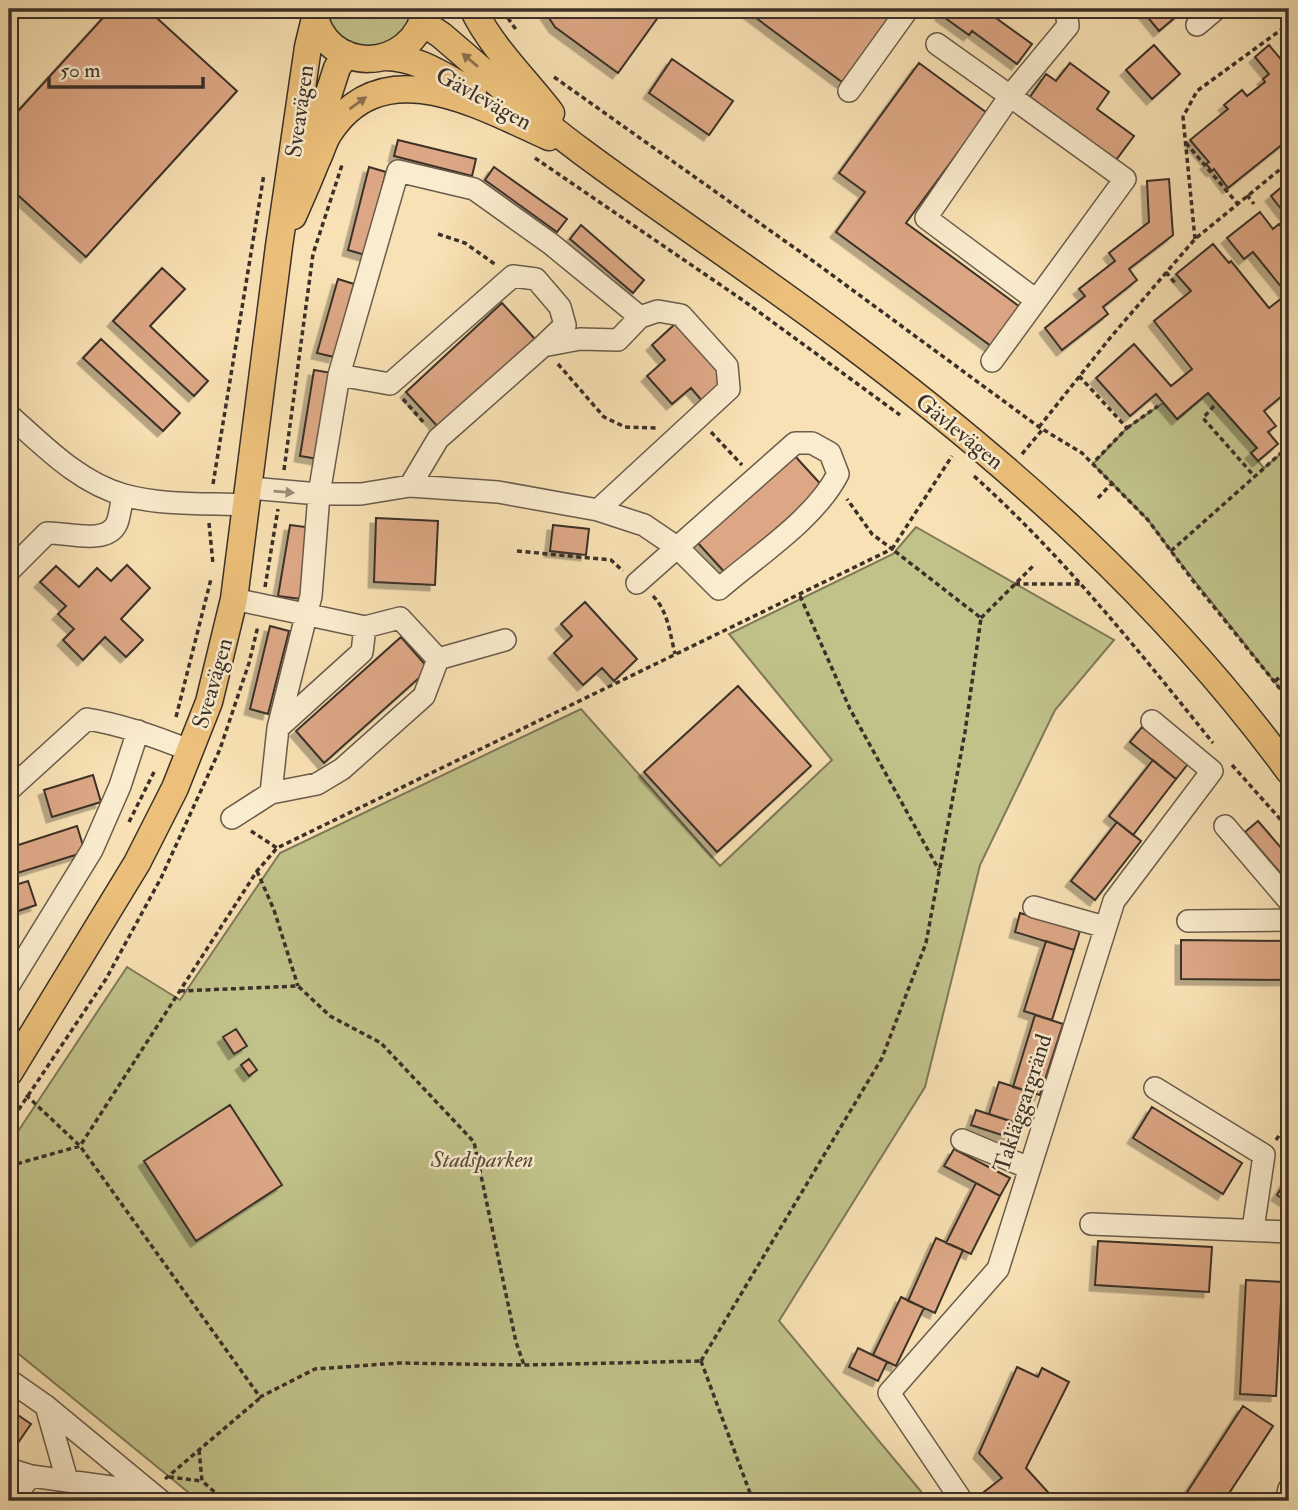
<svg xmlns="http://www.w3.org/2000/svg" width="1298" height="1510" font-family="'IM FELL Double Pica',serif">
	<defs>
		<filter id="shadow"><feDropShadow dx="-5.5" dy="5.5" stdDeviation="0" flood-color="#0004"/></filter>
	</defs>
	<rect width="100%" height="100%" fill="#f8e1b4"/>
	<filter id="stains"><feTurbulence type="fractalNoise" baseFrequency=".00286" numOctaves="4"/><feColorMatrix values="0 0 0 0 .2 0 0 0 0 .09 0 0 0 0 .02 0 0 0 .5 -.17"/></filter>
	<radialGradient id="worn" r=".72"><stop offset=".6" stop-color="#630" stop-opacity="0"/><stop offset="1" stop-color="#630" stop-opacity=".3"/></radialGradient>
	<path fill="#c1c28a" stroke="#7e7959" stroke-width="2" d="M313,9H426L423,23L361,59Z
		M1208,393L1257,448L1251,453L1264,468L1289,447V700L1171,551L1148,520L1093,464L1127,428L1163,403L1178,419Z
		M916,527L1114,640L1055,710L980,865L925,1087L779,1321L929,1501H199L9,1346V1145L127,967L180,1000L280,853L581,709L720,866L832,760L729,634L893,554Z"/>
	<path fill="#dda785" stroke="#3b3028" stroke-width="2" filter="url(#shadow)" d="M111,9H147L237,91L86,257L9,187V121Z
		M543,9H664L618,73L555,27Z
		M744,9H886L893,14L842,82Z
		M945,9H1003L996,18L1032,44L1017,64L972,31L969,35L941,15Z
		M1141,9H1185L1159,31Z
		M1154,45L1180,74L1152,99L1126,70Z
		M1269,45L1284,63L1289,60V139L1228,188L1214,169L1212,171L1206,164L1209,162L1190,140L1228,109L1224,105L1242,90L1247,96L1265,82L1263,79L1269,74L1255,57Z
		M672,59L733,101L709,135L649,93Z
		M919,63L987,113L906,223L1020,307L991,346L836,232L865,192L839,173Z
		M1070,63L1109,92L1097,109L1134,136L1116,160L1030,97L1046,74L1056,81Z
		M398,140L476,159L472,176L394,156Z
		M369,167L386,172L365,255L348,250Z
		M494,167L567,219L557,232L485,180Z
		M1169,179L1173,235L1129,269L1137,280L1103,307L1108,314L1062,350L1045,328L1085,296L1079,289L1115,261L1109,253L1149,222L1147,181Z
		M1289,181V219L1271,196Z
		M1260,212L1273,229L1279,224L1289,237V390L1264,411L1276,426L1268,432L1278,444L1258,461L1251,453L1257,448L1208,393L1177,419L1156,394L1130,416L1096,378L1134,344L1171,386L1192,369L1154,321L1191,291L1176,274L1213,244L1229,263L1231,261L1269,308L1287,294L1253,252L1244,259L1227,238Z
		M581,225L644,280L633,293L570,239Z
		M162,268L185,289L150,326L208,381L194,396L113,321Z
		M338,279L354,284L334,357L317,353Z
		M502,303L535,339L439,428L406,392Z
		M675,324L727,381L703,402L691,388L672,404L647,376L665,360L652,345Z
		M101,339L180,413L163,431L83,358Z
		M314,370L332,373L318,459L300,456Z
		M794,455L826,490L729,577L697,542Z
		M376,518L438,521L435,585L374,582Z
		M290,525L313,528L301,599L278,596Z
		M553,525L589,529L586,555L550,551Z
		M127,565L150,588L121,619L143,640L126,657L105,637L83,660L63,640L74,629L58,614L66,606L40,582L56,566L79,587L97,568L111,581Z
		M585,602L637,659L614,681L602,668L583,685L554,653L572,636L561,624Z
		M270,626L289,631L268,714L250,709Z
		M401,637L429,669L324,763L296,731Z
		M738,686L811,766L717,852L644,772Z
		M1142,727L1188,764L1176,779L1130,742Z
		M1153,760L1176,779L1133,835L1109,816Z
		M93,775L101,802L52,817L44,790Z
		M1258,821L1289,857V883L1245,832Z
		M1117,822L1141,841L1095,900L1071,881Z
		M77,826L85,852L11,875L9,848Z
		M28,881L36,905L9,914V887Z
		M1020,913L1080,931L1074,950L1015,932Z
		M1181,940L1289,941V980L1181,979Z
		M1046,941L1074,950L1052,1020L1024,1011Z
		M1035,1015L1063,1024L1040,1095L1013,1087Z
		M236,1029L247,1046L234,1054L223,1037Z
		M249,1059L257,1070L249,1076L241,1065Z
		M999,1082L1034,1093L1023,1125L989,1114Z
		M230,1105L282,1185L196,1241L144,1161Z
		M1152,1107L1242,1163L1223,1194L1133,1138Z
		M976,1110L1016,1123L1011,1138L971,1125Z
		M954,1149L1010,1178L1000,1196L944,1166Z
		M1289,1176V1203L1277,1195Z
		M976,1183L1000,1196L971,1254L946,1243Z
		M936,1238L963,1250L935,1313L908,1301Z
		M1098,1241L1212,1247L1209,1292L1095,1285Z
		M1246,1280L1282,1282L1276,1396L1240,1394Z
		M901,1297L924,1308L896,1366L873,1355Z
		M858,1348L887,1362L878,1381L849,1367Z
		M1017,1367L1038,1377L1042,1368L1069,1382L1026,1468L1056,1501H992L984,1492L1002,1478L979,1453Z
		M1243,1406L1273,1426L1224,1501H1184L1182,1500Z
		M9,1409L31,1424L11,1453L9,1451Z
		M1162,1493L1175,1501H1156Z"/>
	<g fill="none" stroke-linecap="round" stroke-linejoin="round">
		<g stroke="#6a5c4b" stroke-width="24">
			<path id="minor" d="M1197,25L1216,9
				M937,44L1010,96L1068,26L1066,9
				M849,91L908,9
				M992,361L1125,179L1010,96L926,218L1036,300
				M339,375L390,384L513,276L536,279L560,307L565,325L543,346
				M9,415C43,445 79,483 124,495C163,506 208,503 248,505
				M410,486L438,439L543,346L580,339L618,340L640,317L658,311L681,315L727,366L729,389L598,510
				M250,488L319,494H361L410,486L498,492L598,510L644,525L678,548L719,589C757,556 815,519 838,474L830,453L812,443H795L637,583
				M9,571L47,533C66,532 107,546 117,523C120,515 121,504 123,495
				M234,599L365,627L400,618L438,659L505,640
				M365,627L362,652L278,728L311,596L319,494L339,375L398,171L474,189L551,244L640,317
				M9,790L87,719C124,725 157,737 191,751
				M271,793L278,728
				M232,818L271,793L317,784L342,769L424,696L438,659
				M1225,826L1289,901
				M1034,907L1105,927
				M1188,921L1289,920
				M9,985L92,850L120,786L138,731
				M1155,1088L1264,1155L1253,1229
				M962,1140L1029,1168
				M1091,1224L1289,1232
				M9,1380L46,1406L161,1501
				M46,1406L67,1480
				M9,1469L31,1476L148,1492
				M10,1501L31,1476
				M962,1501L889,1393L998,1269L1114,901L1212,771L1152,721
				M1286,1501L1289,1489"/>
		</g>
		<g stroke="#3b3028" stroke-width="29">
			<path id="major" d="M313,9C323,76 413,75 426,9
				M473,9C492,48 524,78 551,113
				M423,23L441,35C487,74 532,115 581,151C667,215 757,274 843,339C1010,464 1165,602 1289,771
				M385,57C420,58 443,76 473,92
				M312,145L337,68L346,54
				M293,216C301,198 309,180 316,162C321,153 323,142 329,133C383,49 480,106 549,137
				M9,1073L137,863L175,788L209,702L234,599L279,246L308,47L315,18"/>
		</g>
		<path stroke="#3b3028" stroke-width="3.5" stroke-dasharray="5 3.5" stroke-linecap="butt" d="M503,11L517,31
			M554,77L813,261L1039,427L1082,453L1148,520L1194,582L1289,700
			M1186,143L1237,203
			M535,158L744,301L900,415
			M1247,195L1254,204
			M438,234L465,243L496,265
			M1195,239L1183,117L1197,91L1289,24
			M1166,272L1176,284
			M558,364L604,417L625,427L657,428
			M1079,376L1127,428L1093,463
			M1284,398L1289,405
			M403,399L425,424
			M1214,406L1203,418L1255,477
			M1039,427L1110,338L1195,239L1289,162
			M1127,428L1158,406
			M711,432L742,465
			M1022,454L1043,429
			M284,470L313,254L342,165
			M974,476C1063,556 1138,650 1213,743
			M213,484L264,174
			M1098,498L1112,483
			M209,523L213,564
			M517,551L611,560L623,571
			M1171,551L1289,446
			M1015,584H1082
			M265,587L278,509
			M653,596C668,611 670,634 675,654
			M800,596L850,709L939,870
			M981,618L1035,564
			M1275,681L1289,670
			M176,717L211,579
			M1232,765L1289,829
			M129,822L155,770
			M251,831L277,848
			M257,871L274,910L298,986
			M180,991L298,986L330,1016L381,1043L474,1142L516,1342L524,1365
			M9,1013L15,1003
			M26,1095L80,1146L260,1397L315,1369L399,1363L524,1365L701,1361
			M9,1124L106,979L161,878L220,749L249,663L258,626
			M1276,1140L1289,1121
			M9,1166L80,1146L257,871L277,848L892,549L872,534L847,499
			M701,1361L882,1058L926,943L965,732L981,618L892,549L952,456
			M701,1361L753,1501
			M199,1450L202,1481L225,1501
			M169,1477L202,1481
			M165,1479L260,1398"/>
		<use href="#minor" stroke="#faecce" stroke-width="21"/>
		<use href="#major" stroke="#ecc07a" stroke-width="26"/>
	</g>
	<defs><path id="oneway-solid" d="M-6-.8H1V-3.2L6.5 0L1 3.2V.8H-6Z" transform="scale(1.75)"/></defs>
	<g fill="#8b714d">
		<use href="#oneway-solid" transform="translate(470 60) rotate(-140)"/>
		<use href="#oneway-solid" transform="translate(358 103) rotate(-36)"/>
	</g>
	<use fill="#9a8e7b" href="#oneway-solid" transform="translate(284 492) rotate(5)"/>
	<g text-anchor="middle" stroke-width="5" stroke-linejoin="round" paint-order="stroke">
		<g font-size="23" fill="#3b3028" stroke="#faecce">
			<text transform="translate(484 98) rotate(29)" y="8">Gävlevägen</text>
			<text transform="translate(299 111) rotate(-82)" y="8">Sveavägen</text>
			<text transform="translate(960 431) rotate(39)" y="8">Gävlevägen</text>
			<text transform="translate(212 683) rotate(-74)" y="8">Sveavägen</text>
			<text transform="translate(1022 1103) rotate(-72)" y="8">Takläggargränd</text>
		</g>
		<g font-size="23" font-style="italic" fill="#564d3c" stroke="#faecce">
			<text x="482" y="1167">Stadsparken</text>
		</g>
	</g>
	<rect width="1298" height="1510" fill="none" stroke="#f8e1b4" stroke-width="35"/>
	<rect x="10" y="10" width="1277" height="1489" fill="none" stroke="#3b3028" stroke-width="3.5"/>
	<rect x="18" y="18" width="1263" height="1475" fill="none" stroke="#3b3028" stroke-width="2"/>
	<path d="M49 77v10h154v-10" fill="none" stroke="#3b3028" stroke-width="3.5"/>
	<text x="60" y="77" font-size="21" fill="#3b3028" stroke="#faecce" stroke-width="5" paint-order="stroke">50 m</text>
	<rect width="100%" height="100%" filter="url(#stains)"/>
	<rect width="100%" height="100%" fill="url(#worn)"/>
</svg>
